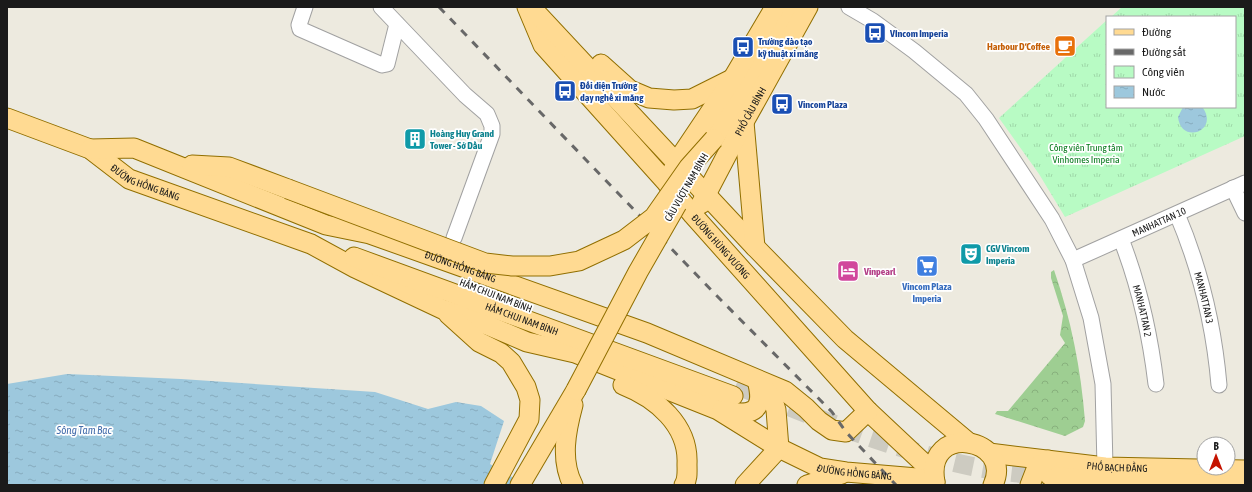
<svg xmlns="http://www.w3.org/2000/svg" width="1252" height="492" font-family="'Asap Condensed',sans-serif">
	<defs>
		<pattern id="forest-crowns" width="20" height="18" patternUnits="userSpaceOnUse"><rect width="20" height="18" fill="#9ece92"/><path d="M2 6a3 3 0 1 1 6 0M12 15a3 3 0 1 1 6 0" fill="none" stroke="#88b07d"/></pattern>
		<pattern id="park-tufts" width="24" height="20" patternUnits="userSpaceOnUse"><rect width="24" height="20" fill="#b8fbc4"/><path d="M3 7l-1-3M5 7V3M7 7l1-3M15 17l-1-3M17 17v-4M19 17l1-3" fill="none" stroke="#9ed7a8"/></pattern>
		<pattern id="water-ripples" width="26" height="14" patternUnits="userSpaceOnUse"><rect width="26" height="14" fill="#9dc8dd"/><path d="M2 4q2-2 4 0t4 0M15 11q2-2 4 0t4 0" fill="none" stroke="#87abbd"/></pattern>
	</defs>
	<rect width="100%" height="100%" fill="#edeadf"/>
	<path fill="url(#forest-crowns)" d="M1054,270C1071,319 1081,369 1085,421L1083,427L1065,436L995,414L997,411H1008L1065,343L1060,335L1063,316L1051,278V272Z"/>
	<path fill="url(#park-tufts)" d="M1122,7H1245V136L1065,217L1039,174L999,118L1107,20V107H1235V17H1111Z"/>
	<path fill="url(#water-ripples)" d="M1183,107L1203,108C1219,131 1181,145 1178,117Z
		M67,374L181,379L375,392L428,409L456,402L481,406L504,421L490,464L525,485H7V384Z"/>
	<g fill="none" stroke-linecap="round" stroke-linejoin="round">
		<path stroke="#cdcbc1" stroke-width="19" stroke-dasharray="19 10" stroke-linecap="butt" d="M736,385C814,417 898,452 980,468C1003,472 1027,474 1050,476"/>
		<g stroke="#a1a1a1" stroke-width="17">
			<g id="minor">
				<path d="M305,7L299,25L300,29L382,65L387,64L397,24"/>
				<path d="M381,7L465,95L487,114L492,126V134L454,238"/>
				<path d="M849,7L873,21L914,51L966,94L986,119L1052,219L1073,260L1091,318L1103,384L1105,467"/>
				<path d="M1233,188L1245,213"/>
				<path id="s1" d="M1177,214C1200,268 1214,327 1219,385"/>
				<path id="s2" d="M1121,239C1139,285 1150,334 1156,384"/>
				<path id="s3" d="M1073,260L1245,183"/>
			</g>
		</g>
		<g stroke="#916f00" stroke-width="21">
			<g id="major">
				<path id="s4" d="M527,7L543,45L666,182L693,215L868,411L933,472"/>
				<path d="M531,7L755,247L845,339L968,442"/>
				<path d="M601,64L630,90L649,98L674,100L692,99L730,80"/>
				<path id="s5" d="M7,118L90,149L129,179L311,244L355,268L442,309L473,319L527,342L575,353L718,410L779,448L820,468L846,472L917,478L935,482"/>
				<path d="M744,122L755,247"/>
				<path d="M714,139L792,7"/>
				<path id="s6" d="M90,149L134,148L326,225L370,234L647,333L785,391L806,408L819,421L832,430L846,432L868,411"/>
				<path d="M192,165L229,167L288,189"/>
				<path d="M672,172L678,160L733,78L775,7"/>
				<path id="s7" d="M701,204L744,122L808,7"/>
				<path id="s8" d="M354,257L733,396"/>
				<path d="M448,314L479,342L501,353L511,362L526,387L530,400L529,419L494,485"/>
				<path d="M623,385C656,398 689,425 687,464C687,471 688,479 684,485"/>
				<path d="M573,405C566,431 560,460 573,485"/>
				<path d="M722,411C750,416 766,414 757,380"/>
				<path id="s9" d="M989,453L1105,467L1245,470"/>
				<path d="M1050,476L1103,481L1245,485"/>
				<path d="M935,482C924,421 1015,438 993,485"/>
				<path d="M520,485L576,390"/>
				<path d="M745,485L779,448L776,410L773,400L757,380"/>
				<path d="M807,485L842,474"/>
				<path d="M1030,485L1037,467L1048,460"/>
			</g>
		</g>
		<use href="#minor" stroke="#fff" stroke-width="15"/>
		<use href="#major" stroke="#ffda92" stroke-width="19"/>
		<path stroke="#686868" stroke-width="3" stroke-dasharray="8 8" stroke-linecap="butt" d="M439,7L715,294L832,412L846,432L896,485"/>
		<g stroke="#916f00" stroke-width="21" stroke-linecap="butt">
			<path id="major-bridge" d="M288,189L485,263L512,266H550L579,261L624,240L654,217L689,167L714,139
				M576,390L638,272L677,204"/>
		</g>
		<use href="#major-bridge" stroke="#ffda92" stroke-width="19"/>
	</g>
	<defs>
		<g id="bus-square" transform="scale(1.15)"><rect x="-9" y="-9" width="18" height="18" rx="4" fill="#1a4fb4" stroke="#fff"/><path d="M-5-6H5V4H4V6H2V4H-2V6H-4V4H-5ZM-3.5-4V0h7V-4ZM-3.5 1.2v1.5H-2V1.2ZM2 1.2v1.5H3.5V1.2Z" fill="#fff"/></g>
		<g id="cafe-square" transform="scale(1.15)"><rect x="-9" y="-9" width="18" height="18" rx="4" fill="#e8710a" stroke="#fff"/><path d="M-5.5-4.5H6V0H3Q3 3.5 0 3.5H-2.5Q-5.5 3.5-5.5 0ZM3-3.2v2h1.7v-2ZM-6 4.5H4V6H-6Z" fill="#fff"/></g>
		<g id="building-square" transform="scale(1.15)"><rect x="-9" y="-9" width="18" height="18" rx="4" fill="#0f9aa8" stroke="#fff"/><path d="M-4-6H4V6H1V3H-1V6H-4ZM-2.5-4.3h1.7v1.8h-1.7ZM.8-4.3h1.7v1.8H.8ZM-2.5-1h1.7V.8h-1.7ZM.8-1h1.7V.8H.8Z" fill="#fff"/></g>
		<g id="theatre-square" transform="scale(1.15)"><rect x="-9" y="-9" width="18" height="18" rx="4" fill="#0f9aa8" stroke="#fff"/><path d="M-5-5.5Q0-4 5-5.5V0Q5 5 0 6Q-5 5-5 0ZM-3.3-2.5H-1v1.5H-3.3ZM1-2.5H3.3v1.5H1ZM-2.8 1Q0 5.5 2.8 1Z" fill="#fff"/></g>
		<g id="supermarket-square" transform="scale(1.15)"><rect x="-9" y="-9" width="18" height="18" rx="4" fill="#3f7fe0" stroke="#fff"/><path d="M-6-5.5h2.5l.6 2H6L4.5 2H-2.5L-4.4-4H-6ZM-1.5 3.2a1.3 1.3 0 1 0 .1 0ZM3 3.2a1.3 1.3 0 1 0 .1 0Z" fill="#fff"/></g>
		<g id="hotel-square" transform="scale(1.15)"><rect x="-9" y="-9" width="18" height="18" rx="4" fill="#d1479c" stroke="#fff"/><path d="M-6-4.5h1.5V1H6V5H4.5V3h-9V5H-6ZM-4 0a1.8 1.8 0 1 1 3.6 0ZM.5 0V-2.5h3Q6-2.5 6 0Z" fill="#fff"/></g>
	</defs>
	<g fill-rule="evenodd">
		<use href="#bus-square" x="875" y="33"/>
		<use href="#cafe-square" x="1065" y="46"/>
		<use href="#bus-square" x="743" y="47"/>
		<use href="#bus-square" x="565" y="91"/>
		<use href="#bus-square" x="782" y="104"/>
		<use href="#building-square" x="415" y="139"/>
		<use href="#theatre-square" x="971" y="254"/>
		<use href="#supermarket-square" x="927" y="266"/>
		<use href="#hotel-square" x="848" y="271"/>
	</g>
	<g text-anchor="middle" stroke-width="3.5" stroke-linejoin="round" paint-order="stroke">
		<g font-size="10" font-weight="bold" fill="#164399" stroke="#fff" text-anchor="start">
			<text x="890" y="37">VIncom Imperia</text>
			<text x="758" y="45">Trường đào tạo<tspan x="758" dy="12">kỹ thuật xi măng</tspan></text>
			<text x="580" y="89">Đối diện Trường<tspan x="580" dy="12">dạy nghề xi măng</tspan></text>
			<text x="798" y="108">Vincom Plaza</text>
		</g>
		<g font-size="10" font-weight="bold" fill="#c56008" stroke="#fff" text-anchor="end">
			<text x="1050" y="50">Harbour D‘Coffee</text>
		</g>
		<g font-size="10" fill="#1a1a1a" stroke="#fff">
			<text dy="4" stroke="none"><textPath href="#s7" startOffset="105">PHỐ CẦU BÍNH</textPath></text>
			<text dy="4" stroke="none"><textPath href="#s5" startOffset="154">ĐƯỜNG HỒNG BÀNG</textPath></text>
			<text transform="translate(686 187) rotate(-60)" y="4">CẦU VƯỢT NAM BÍNH</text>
			<text dy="4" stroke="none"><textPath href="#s3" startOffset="94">MANHATTAN 10</textPath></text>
			<text dy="4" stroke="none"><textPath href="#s4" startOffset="310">ĐƯỜNG HÙNG VƯƠNG</textPath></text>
			<text dy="4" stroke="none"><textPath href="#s6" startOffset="392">ĐƯỜNG HỒNG BÀNG</textPath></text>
			<text transform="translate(496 295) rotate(21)" y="4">HẦM CHUI NAM BÍNH</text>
			<text dy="4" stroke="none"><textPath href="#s1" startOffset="88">MANHATTAN 3</textPath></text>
			<text dy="4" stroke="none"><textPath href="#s2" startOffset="75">MANHATTAN 2</textPath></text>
			<text dy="4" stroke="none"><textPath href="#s8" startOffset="179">HẦM CHUI NAM BÍNH</textPath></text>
			<text dy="4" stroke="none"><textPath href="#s9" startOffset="129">PHỐ BẠCH ĐẰNG</textPath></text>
			<text dy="4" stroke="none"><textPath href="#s5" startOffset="924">ĐƯỜNG HỒNG BÀNG</textPath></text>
		</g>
		<g font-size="10" font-weight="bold" fill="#0d838f" stroke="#fff" text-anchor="start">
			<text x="430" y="137">Hoàng Huy Grand<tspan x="430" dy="12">Tower - Sở Dầu</tspan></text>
			<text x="986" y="252">CGV Vincom<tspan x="986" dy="12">Imperia</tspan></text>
		</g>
		<g font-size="10" fill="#077a1c" stroke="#fff">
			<text x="1086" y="151">Công viên Trung tâm<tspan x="1086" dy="12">Vinhomes Imperia</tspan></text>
		</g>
		<g font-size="10" font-weight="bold" fill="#b23c85" stroke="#fff" text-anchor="start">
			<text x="864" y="275">Vinpearl</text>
		</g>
		<g font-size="10" font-weight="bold" fill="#366cbe" stroke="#fff">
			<text x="927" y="290">Vincom Plaza<tspan x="927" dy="12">Imperia</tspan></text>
		</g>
		<g font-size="11" font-style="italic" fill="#456eac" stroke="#fff">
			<text x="84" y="434">Sông Tam Bạc</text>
		</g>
	</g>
	<rect width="1252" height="492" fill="none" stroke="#1a1a1a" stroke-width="16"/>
	<rect x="1106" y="16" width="130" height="92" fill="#ffffff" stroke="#a3a3a3"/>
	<rect x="1114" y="29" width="20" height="6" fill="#ffda92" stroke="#a3a3a3"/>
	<text x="1142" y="36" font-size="12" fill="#1a1a1a">Đường</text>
	<rect x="1114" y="49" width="20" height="6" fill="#686868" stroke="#a3a3a3"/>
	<text x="1142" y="56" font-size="12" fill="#1a1a1a">Đường sắt</text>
	<rect x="1114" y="66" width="20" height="12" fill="url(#park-tufts)" stroke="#a3a3a3"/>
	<text x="1142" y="76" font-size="12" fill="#1a1a1a">Công viên</text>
	<rect x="1114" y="86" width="20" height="12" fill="url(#water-ripples)" stroke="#a3a3a3"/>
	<text x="1142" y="96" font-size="12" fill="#1a1a1a">Nước</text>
	<g transform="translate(1216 456)"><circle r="19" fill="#ffffff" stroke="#a3a3a3"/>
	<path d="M0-3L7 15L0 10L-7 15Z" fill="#c51300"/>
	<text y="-6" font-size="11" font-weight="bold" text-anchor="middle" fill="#1a1a1a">B</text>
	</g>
</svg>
